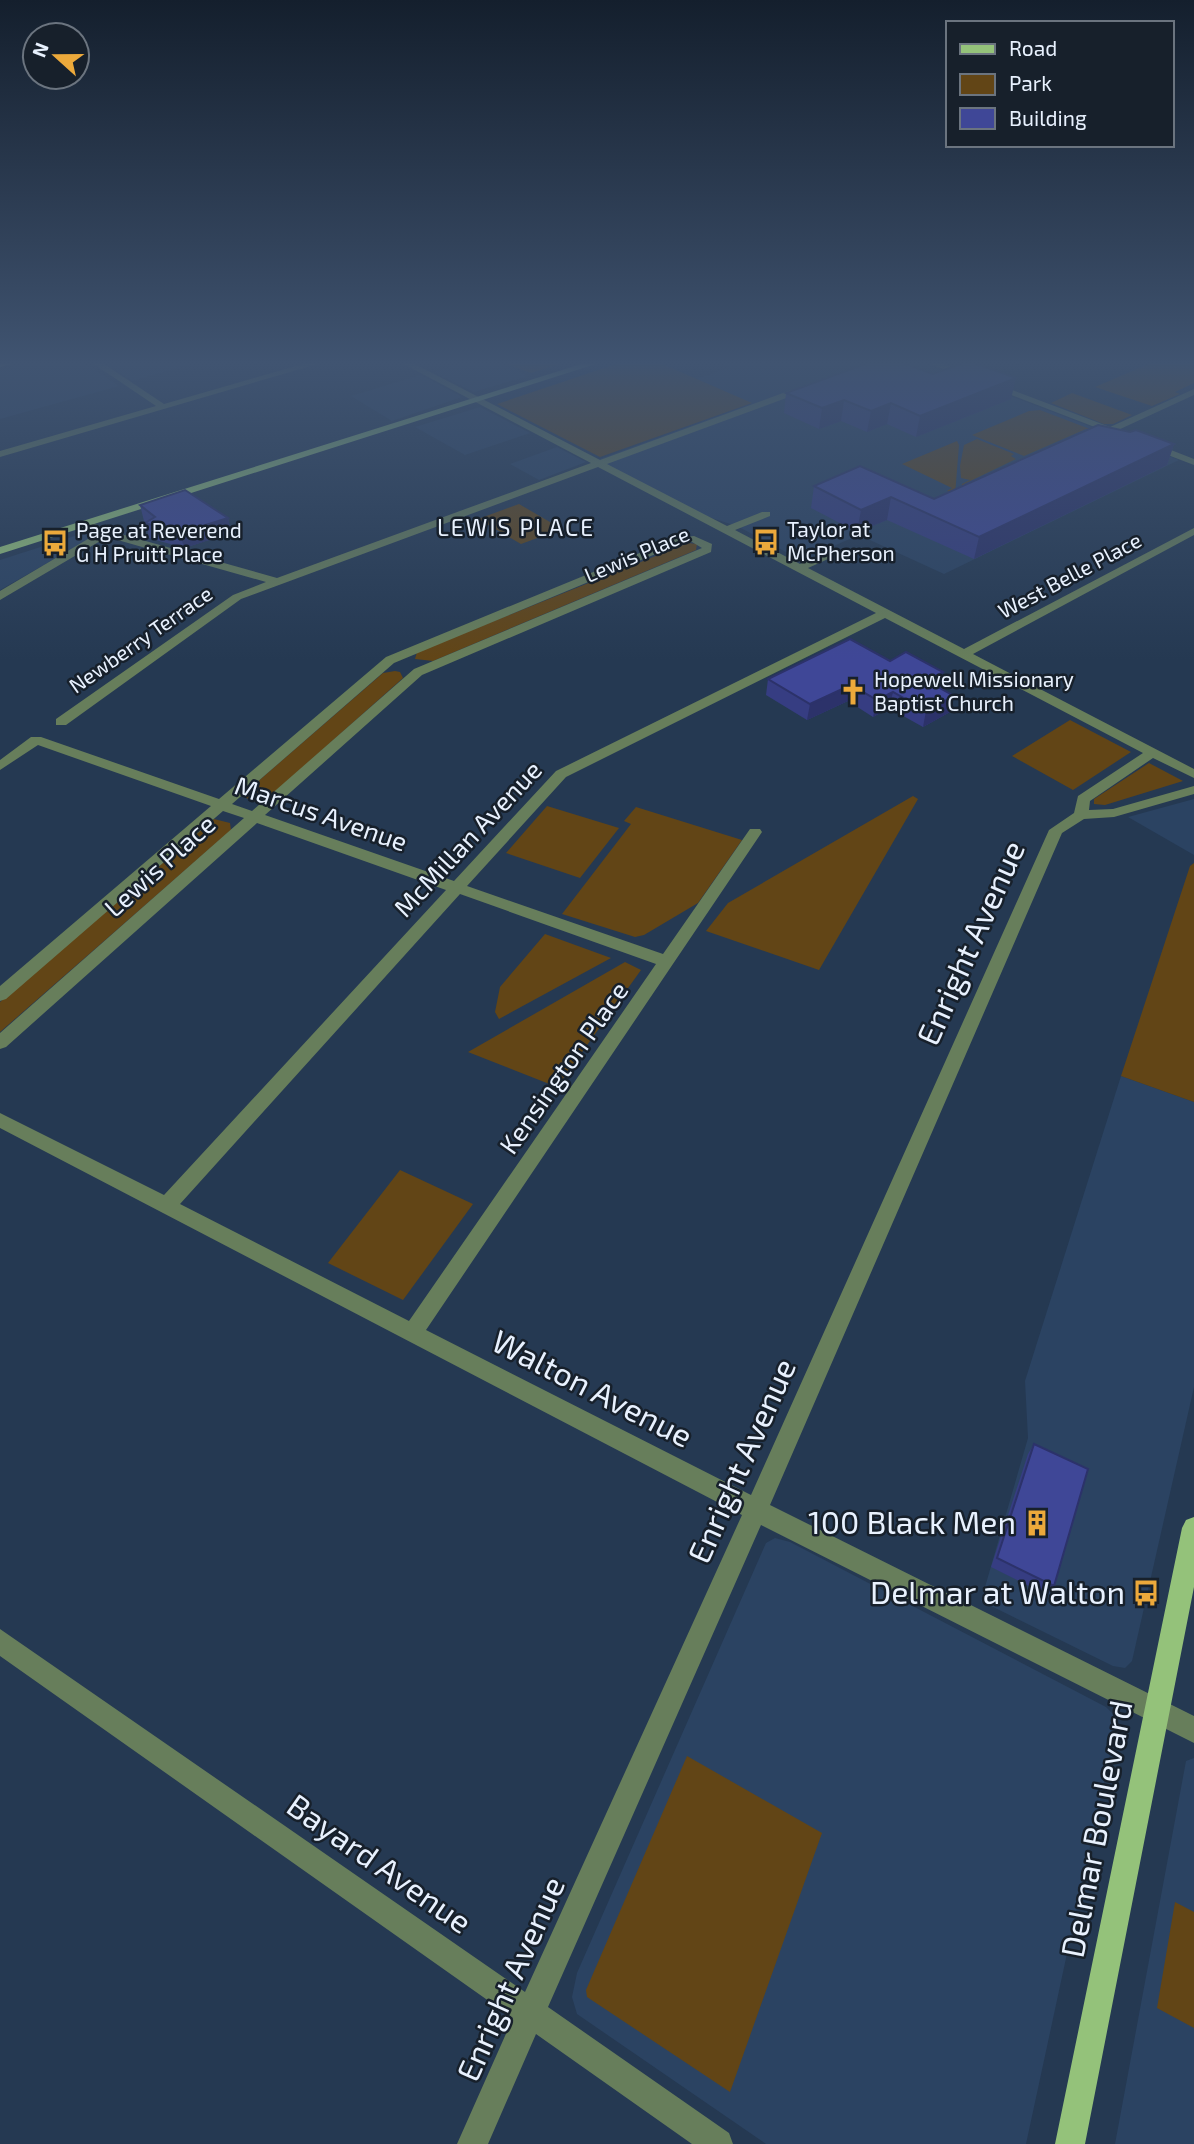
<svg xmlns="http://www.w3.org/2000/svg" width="1194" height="2144" font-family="'Exo 2',sans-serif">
	<rect width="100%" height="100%" fill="#253952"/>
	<path fill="#2b4362" d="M37,360H80L119,386L0,419V370Z
		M100,360H205L132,381Z
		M472,360H495L528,376L474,392L433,372Z
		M715,360H915L1179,460L944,574L859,535L801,560L737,526L692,512L594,461L751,404L697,379L730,367Z
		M421,375L462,397L392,421L351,396Z
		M480,407L530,433L465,455L415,427Z
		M557,447L586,462L539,480L510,464Z
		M87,532L96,535L0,590V560Z
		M1194,799V855L1128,817Z
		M1121,1076L1194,1102V1387L1132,1661L1125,1668L1113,1666L981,1601L1028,1438L1025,1381Z
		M775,1538L790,1542L1106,1707L1114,1715L1116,1726L1026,2144H766L577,2014L572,1997L577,1973L766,1543Z
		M1194,1758V2144H1115L1186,1761Z"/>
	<path fill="#624516" d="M497,360H573L531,373Z
		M628,360H653L752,403L600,457L497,404Z
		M1158,360H1194V383L1175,392L1180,394L1152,406L1095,387Z
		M1072,393L1132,415L1113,424H1104L1051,403Z
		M1040,410L1095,431L1086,429L1024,456L972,435L1029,411Z
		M977,439L1014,454L1011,456L1016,459L964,484L970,487L961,492L962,484L970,480L961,478L960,466L964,445Z
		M957,441L959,445L955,495L947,491L952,488L902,464Z
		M519,504L562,529L521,544L478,519Z
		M688,543L697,544L696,550L433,661L415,659L417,652Z
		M395,671L400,672L403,678L267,799L256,802L241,796L383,673Z
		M1070,720L1131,752L1073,790L1012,756Z
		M1149,763L1183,781L1105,805L1094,804V799Z
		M913,796L918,799L819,970L706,931L728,903Z
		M547,806L619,828L580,878L506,853Z
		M636,807L742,840L698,903L644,935L635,937L562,914L631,824L624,821Z
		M214,819L230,823L231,830L0,1032V1002Z
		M1194,863V1102L1121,1076L1190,866Z
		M545,934L611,958L499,1019L495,1012L500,987Z
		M625,962L641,970L557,1087L468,1052Z
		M400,1170L473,1204L403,1300L328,1263Z
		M687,1756L822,1833L730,2092L587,1997L586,1990Z
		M1175,1902L1194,1912V2028L1157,2008Z"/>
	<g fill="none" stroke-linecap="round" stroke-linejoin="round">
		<path fill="#677e5b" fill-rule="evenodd" d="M88,360H98L164,404L317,360H331L0,457V451L156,406Z
			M396,360H407L600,460L791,390H797V394L607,464L727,526L762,512H770V516L735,530L800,564L820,555H828V559L808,568L964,649L1194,528V535L973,654L1194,769V778L1153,758L1090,801L1089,810L1113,809L1194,786V794L1114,817L1084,819L1062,833L770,1505L1194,1716V1743L761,1525L548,2007L729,2133L733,2144H692L536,2034L488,2144H457L513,2018L0,1656V1629L525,1992L742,1515L0,1128V1113L164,1195L446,890L257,823L6,1047L0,1049V1033L244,818L223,811L6,999L0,1001V986L211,806L38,745L0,770V760L31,737H41L219,799L386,657L676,538L694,536L712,544L711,552L422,675L265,815L454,881L556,771L876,613L598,467L241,599L66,725H56V719L233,595L266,582L107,537L0,600V591L98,533L83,526V522H91L110,531L277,578L591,463ZM692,542L702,548L414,669L252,811L232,804L394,663L682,543ZM885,618L1143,753L1078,796L1074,813L1049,830L751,1495L426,1330L762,832L760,829H750L663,954L467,886L566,777ZM460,894L656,964L409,1321L180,1204Z
			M920,360H933L1110,427L1194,389V395L1118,430L1123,433L1118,436Z
			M1147,443H1153L1194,459V465L1147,447Z"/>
		<path fill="#94c27a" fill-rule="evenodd" d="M20,360L19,362L0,367V361Z
			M594,360H608L0,554V547Z
			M1194,1517V1587L1085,2144H1055L1182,1528L1186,1520Z"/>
	</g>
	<path fill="#363d82" d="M933,374L1011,399L916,437L887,424L867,432L841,421L819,429L784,413L786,393Z
		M1174,444L1167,465L974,559L887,520L857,532L811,508L814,486L934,499Z
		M140,505L228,518L231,533L184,548L149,538L146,522L144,521Z
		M768,679L940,688L950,712L923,727L889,708L873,717L848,701L807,720L766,695Z
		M1034,1444L1054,1586L1047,1595L991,1567L1028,1454Z"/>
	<path fill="#2c326a" d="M1016,378L1011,399L916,437L920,416Z
		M844,400L841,421L819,429L822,408Z
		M891,403L887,424L867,432L871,411Z
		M1174,444L1167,465L974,559L979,537Z
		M891,497L887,520L857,532L861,510Z
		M228,518L231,533L184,548L180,533Z
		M943,672L940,689L927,681Z
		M851,685L848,701L807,720L810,704Z
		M893,692L889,708L873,717L877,700Z
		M954,696L950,712L923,727L926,711Z"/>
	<path fill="#3f4797" stroke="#2c326a" stroke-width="2" d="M876,360H895L933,374L969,361L1016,378L920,416L891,403L871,411L844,400L822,408L786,393Z
		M1098,425L1130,432L1136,430L1174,444L979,537L891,497L861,510L814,486L860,466L934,499Z
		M185,490L228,518L180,533L145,523L155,517L140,505Z
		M850,639L890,661L906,652L943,672L927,681L954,696L926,711L893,692L877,700L851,685L810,704L768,679Z
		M1034,1444L1088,1469L1054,1586L997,1558Z"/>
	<linearGradient id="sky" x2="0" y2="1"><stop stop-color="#141f2d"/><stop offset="0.55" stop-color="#405471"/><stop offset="1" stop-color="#405471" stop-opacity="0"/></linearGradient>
	<rect width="1194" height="660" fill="url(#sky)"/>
	<defs>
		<g id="bus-bare" transform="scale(2.1)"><path d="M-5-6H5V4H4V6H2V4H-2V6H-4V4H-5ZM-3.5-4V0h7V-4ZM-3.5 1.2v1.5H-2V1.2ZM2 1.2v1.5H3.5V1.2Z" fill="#eca93b" stroke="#17202b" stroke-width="2.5" paint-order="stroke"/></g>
		<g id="church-bare" transform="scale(2.1)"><path d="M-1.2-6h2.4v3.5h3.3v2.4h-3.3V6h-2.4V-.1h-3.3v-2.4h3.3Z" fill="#eca93b" stroke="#17202b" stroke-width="2.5" paint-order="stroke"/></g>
		<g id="building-bare" transform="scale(2.1)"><path d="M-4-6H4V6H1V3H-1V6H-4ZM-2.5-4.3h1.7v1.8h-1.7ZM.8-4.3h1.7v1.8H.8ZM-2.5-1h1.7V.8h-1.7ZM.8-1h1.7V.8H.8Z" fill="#eca93b" stroke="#17202b" stroke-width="2.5" paint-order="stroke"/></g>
	</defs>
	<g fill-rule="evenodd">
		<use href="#bus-bare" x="766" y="542"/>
		<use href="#bus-bare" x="55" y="543"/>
		<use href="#church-bare" x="853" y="692"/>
		<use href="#building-bare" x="1037" y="1523"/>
		<use href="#bus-bare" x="1146" y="1593"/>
	</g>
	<g text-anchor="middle" stroke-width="5" stroke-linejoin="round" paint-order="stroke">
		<g font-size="21" fill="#e8f1fe" stroke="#17202b" text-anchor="start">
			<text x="787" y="537">Taylor at<tspan x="787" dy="24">McPherson</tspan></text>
			<text x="76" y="538">Page at Reverend<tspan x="76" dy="24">G H Pruitt Place</tspan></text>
			<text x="874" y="687">Hopewell Missionary<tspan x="874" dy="24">Baptist Church</tspan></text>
		</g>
		<g font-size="21" fill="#e8f1fe" stroke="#17202b">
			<text transform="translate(637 555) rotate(-23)" y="7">Lewis Place</text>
			<text transform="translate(1070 576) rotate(-28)" y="7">West Belle Place</text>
			<text transform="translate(141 640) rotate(-35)" y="7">Newberry Terrace</text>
		</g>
		<g font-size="23" letter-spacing="2" fill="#e8f1fe" stroke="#17202b">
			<text x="516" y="536">LEWIS PLACE</text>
		</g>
		<g font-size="26" fill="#e8f1fe" stroke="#17202b">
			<text transform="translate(321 814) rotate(19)" y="9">Marcus Avenue</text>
			<text transform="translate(468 839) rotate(-47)" y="9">McMillan Avenue</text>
			<text transform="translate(160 866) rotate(-42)" y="9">Lewis Place</text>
			<text transform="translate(564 1068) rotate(-55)" y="9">Kensington Place</text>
		</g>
		<g font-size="32" fill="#e8f1fe" stroke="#17202b">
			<text transform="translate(971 943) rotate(-66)" y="11">Enright Avenue</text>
			<text transform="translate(592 1389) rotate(27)" y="11">Walton Avenue</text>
			<text transform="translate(742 1461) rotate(-66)" y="11">Enright Avenue</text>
			<text transform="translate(1097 1829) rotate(-79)" y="11">Delmar Boulevard</text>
			<text transform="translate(379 1864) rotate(35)" y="11">Bayard Avenue</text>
			<text transform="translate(511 1979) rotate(-66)" y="11">Enright Avenue</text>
		</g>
		<g font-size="32" fill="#e8f1fe" stroke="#17202b" text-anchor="end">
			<text x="1016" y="1534">100 Black Men</text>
			<text x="1125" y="1604">Delmar at Walton</text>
		</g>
	</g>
	<rect x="946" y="21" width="228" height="126" fill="#17202b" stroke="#6b747f" stroke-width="2"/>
	<rect x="960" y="44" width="35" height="10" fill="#94c27a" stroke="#6b747f" stroke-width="2"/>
	<text x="1009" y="56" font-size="21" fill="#e8f1fe">Road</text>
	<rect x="960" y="74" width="35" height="21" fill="#624516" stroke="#6b747f" stroke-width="2"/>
	<text x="1009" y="91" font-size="21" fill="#e8f1fe">Park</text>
	<rect x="960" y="108" width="35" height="21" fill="#3f4797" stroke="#6b747f" stroke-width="2"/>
	<text x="1009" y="126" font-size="21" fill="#e8f1fe">Building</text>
	<g transform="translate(56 56) rotate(291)"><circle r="33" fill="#17202b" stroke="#6b747f" stroke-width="2"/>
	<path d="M0-5L12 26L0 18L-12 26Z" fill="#eca93b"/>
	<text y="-10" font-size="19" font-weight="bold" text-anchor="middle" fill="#e8f1fe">N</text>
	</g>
</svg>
